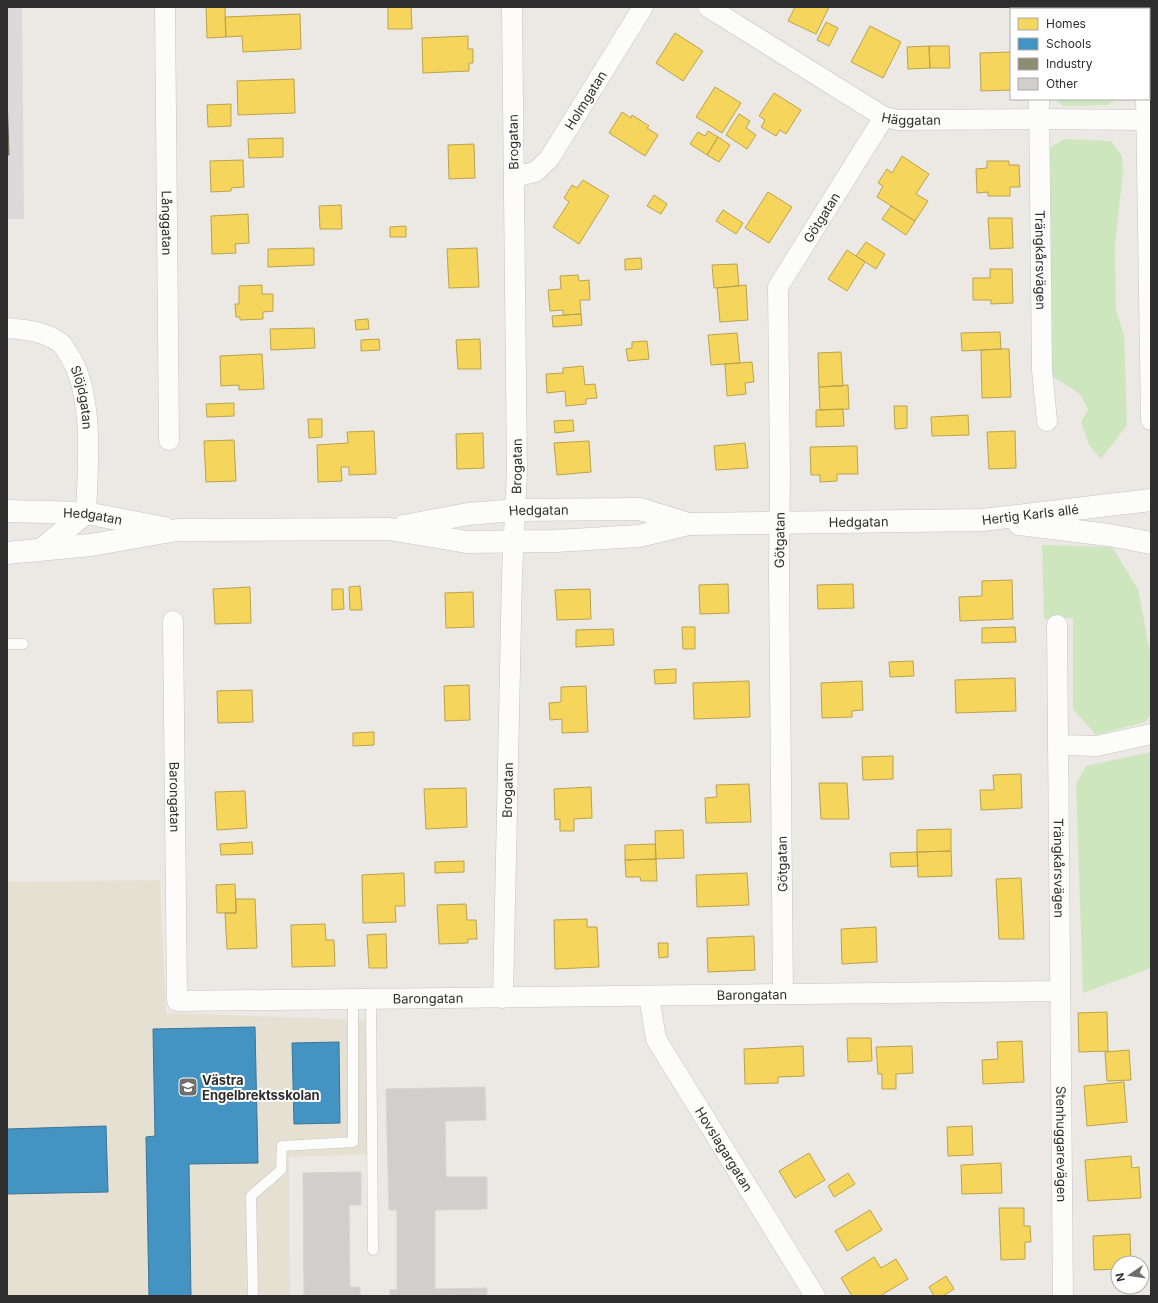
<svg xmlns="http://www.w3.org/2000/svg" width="1158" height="1303" font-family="Inter,sans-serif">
	<rect width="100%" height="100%" fill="#ece8e4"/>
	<path fill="#dcd9db" d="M7,7H22L24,219H7Z"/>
	<path fill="#e6e0d3" d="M160,880L166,1013L369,1020V1154L289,1157L290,1296H7V882Z"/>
	<path fill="#cee6be" d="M1048,7H1129V9H1048Z
		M1056,99H1117L1108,105L1063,106Z
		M1064,139L1111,141L1122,156L1123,172L1115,245L1116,310L1124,335L1127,425L1101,459L1089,445L1081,421L1088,410L1080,394L1052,376L1050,148Z
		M1042,545L1112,547L1138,589L1151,658V714L1145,722L1096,735L1073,709V618L1044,619Z
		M1151,752V968L1083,993L1076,784L1086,766Z"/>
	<path fill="#f6d55c" stroke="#baa34e" d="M206,7H225L226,37L207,38Z
		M388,7H411L412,29H388Z
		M795,7H829L816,34L788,21Z
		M300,14L301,49L243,52L242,36L226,37L225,17Z
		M826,22L838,28L829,46L817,40Z
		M870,26L901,42L883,78L851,62Z
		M675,33L703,51L683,81L656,63Z
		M468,36V49H473V63H469V71L423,73L422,38Z
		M929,46L930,68L908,69L907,47Z
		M929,46H949L950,68H930Z
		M1011,52V90L981,91L980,53Z
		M294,79L295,113L238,115L237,81Z
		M715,87L741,103L722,133L696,117Z
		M774,93L801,110L786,134L780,130L776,136L761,127L765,120L759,116Z
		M231,104V126L208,127L207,105Z
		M622,112L631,118L632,115L649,126L647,128L658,135L645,156L609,133Z
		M739,114L750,121L746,128L756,135L747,149L726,135Z
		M708,131L718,137L707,155L690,144L698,132L705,136Z
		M718,137L730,145L719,162L707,155Z
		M283,138V157L249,158L248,139Z
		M474,144L475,178L449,179L448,145Z
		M902,156L929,174L916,194L928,201L915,221L877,197L883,186L878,183L887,169L892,173Z
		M243,160L244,187L231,188V191L211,192L210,161Z
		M987,161H1009V165H1019L1020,187H1010V196H988V192L977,193L976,169L987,168Z
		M583,180L609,196L579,244L553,227L569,202L564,198L572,185L577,188Z
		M768,192L792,207L769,243L745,228Z
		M654,195L667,204L661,214L647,206Z
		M341,205L342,229H320L319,206Z
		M891,206L915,221L906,235L882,219Z
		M723,210L743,223L736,234L716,221Z
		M248,214L249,243L235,244L236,253L212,254L211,216Z
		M988,218H1012L1013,248L990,249Z
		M406,226V237H390V227Z
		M866,242L885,254L876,269L856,256Z
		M314,248V265L268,267V249Z
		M477,248L479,287L449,288L447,249Z
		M847,250L865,262L847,291L828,279Z
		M641,258L642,269L625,270V259Z
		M737,264L739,286L714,288L712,265Z
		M990,269H1012L1013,303L991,304V300H973V278H990Z
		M578,275L579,281L589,280L590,300H580L581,314L563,315V310L550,311L548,290L561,289L560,276Z
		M262,285V294H273V311L263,312V319L240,320V317H236L235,304H239V286Z
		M746,285L748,320L720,322L717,288Z
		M581,314L582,325L553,327L552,316Z
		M368,319L369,329L356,330L355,320Z
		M314,328L315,348L271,350L270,329Z
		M1000,332L1001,349L962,351L961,333Z
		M737,333L740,363L711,365L708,335Z
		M379,339L380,350L361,351V340Z
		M480,339L481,369H458L456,340Z
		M647,341L649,359L628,361L626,349L632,348V342Z
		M1001,349H1009L1011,397L982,398L981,350Z
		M841,352L843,386L819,387L818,353Z
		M262,354L264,389L239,390V385L221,386L220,356Z
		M752,362L754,382L745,383L746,394L727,396L725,364Z
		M583,366L585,385L595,384L597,398L586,399V404L566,406L565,391L547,393L546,374L563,373V368Z
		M848,385L849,409L820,410L819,387Z
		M234,403V416L207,417L206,404Z
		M894,406H907V428L895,429Z
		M843,409L844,426L816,427V410Z
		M968,415L969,435L932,436L931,417Z
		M308,419H322V437L309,438Z
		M573,420L574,431L555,433L554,421Z
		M374,431L376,474L349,475V467H341L342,481L318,482L317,445L348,443L347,432Z
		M1015,431L1016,468L989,469L987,432Z
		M483,433L484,468L457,469L456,434Z
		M234,440L236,481L206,482L204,441Z
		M589,441L591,472L557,475L554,443Z
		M745,443L748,468L716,470L714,446Z
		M857,446L858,474H837V481L820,482V475H811L810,447Z
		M1012,580L1013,619L960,621L959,597L982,596V581Z
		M728,584L729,613L700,614L699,585Z
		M853,584L854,608L818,609L817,585Z
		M360,586L362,610H350L349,587Z
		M250,587L251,623L215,624L213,589Z
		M332,589H343L344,609L332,610Z
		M590,589L591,619L557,620L555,590Z
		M473,592L474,627L446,628L445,593Z
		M682,627H695V649H683Z
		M1015,627L1016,642L982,643V628Z
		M613,629L614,645L576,647V630Z
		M913,661L914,676L890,677L889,662Z
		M676,669V683L655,684L654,670Z
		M1015,678L1016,711L956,713L955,680Z
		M749,681L750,717L694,719L693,683Z
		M862,681L863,710L852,711V717L822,718L821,683Z
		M469,685L470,720L445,721L444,686Z
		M586,686L588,732L562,733V719L550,720L549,703L561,702V687Z
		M252,690L253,722L218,723L217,691Z
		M374,732V745L353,746V733Z
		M893,756V779L863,780L862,757Z
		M1021,774L1022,808L981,810L980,790H994L993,775Z
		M819,783H847L849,819H821Z
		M749,784L751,822L706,823L705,798L717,797L716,785Z
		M591,787L592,818L574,819V831H560V819L555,820L554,789Z
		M466,788L467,827L426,829L424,789Z
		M245,791L247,828L217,830L215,792Z
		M951,829V851L917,852V830Z
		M683,830L684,858L656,859L655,831Z
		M252,842L253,854L221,855L220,844Z
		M655,844L656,859L625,860V845Z
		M951,851L952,876L918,877L917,852Z
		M917,852L918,866L891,867L890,853Z
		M656,859L657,881H641L640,877H626L625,860Z
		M464,861V872L435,873V862Z
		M404,873L405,906H395L396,922L363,923L362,875Z
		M747,873L749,905L697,907L696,875Z
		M1021,878L1024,939H999L996,879Z
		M235,884L236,913H217L216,885Z
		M236,899H255L257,948L227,949L225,913H236Z
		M466,904L467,920H476L477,939H468V943L439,944L437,905Z
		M587,919V927H597L599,967L555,969L554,920Z
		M325,924L326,940H334L335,966L292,967L291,925Z
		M876,927L877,962L842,964L841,929Z
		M386,934L387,968H369L367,935Z
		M754,936L755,970L708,972L707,938Z
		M658,943H668V957L659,958Z
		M1107,1012L1108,1051L1079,1052L1078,1013Z
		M847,1038H871L872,1061L848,1062Z
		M1022,1041L1024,1082L983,1084L982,1060L998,1059L997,1042Z
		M803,1046L804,1076L778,1077V1083L745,1084L744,1049Z
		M912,1046L913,1073L896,1074V1089H882V1074H878L876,1047Z
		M1129,1050L1131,1080L1107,1081L1105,1052Z
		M1124,1082L1127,1122L1087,1126L1084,1086Z
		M972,1126L973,1155L948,1156L947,1127Z
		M809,1153L825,1180L795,1198L779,1171Z
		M1131,1156L1132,1168L1139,1167L1141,1198L1088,1201L1085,1160Z
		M1001,1163L1002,1193L962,1194L961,1165Z
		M848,1173L855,1184L834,1197L828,1186Z
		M999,1208H1024V1226H1030L1031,1242H1025V1259L1001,1260Z
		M870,1210L882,1230L847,1251L835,1231Z
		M1130,1234L1131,1263H1118V1269L1094,1270L1093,1236Z
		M874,1257L881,1268L896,1259L908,1279L880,1296H852L841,1278Z
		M946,1276L954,1289L943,1296H934L929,1287Z"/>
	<path fill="#4393c3" stroke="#3d7596" d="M255,1027L258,1163L189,1164L191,1296H149L146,1137L155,1136L153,1029Z
		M339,1042L340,1123L294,1124L292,1043Z
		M106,1126L108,1192L7,1194V1129Z"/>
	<path fill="#8c8c6e" stroke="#70705b" d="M7,95L9,155H7Z"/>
	<path fill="#d1cecb" stroke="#d7d4d0" d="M485,1087L486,1120L445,1121L446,1177H487V1209L435,1210V1289L487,1288V1296H390V1290H397V1210H389L386,1089Z
		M361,1172V1205H349L350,1287H360V1296H304L303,1173Z"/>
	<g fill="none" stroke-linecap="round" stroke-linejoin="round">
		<g stroke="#c5c4c5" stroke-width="11">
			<path id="lane" d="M7,644H23
				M371,999L373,1250
				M253,1296L251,1196L281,1170L282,1146L353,1142V999"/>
		</g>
		<g stroke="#c5c4c5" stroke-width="21">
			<g id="street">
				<path id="s1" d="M165,7L169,440"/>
				<path id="s2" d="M708,7L884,117L899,120L1039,119L1147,120"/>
				<path d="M1038,7V9"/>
				<path d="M1145,7V9"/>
				<path id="s3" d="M1039,99L1042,370L1047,421"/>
				<path d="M1146,99L1151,420"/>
				<path id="s4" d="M514,177L535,172L549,159L643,7"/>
				<path id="s5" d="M7,328C26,330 43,331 59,342C63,344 65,348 67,352C95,391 88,466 86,513"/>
				<path id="s6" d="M173,621L177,1001L1060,991"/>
				<path id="s7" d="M1057,625L1063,1296"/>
				<path d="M1058,745L1097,746L1151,734"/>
				<path id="s8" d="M783,994L779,573L780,472L778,287L884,117"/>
				<path id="s9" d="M649,996L656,1039L815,1296"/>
				<path id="s10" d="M503,998L512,575L517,472L512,7"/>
			</g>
		</g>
		<g stroke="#c5c4c5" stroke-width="23">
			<g id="secondary">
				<path id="s11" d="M7,511L86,513L164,528"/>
				<path d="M1019,524L1109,535L1151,543"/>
				<path id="s12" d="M404,526L468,514L515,510L640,509L688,524"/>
				<path d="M43,548L86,513"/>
				<path id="s13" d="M7,553L91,545L177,530L389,529L467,542L556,541L639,536L688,524L982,520L1151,500"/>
			</g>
		</g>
		<use href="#lane" stroke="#fcfcfb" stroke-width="10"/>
		<use href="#street" stroke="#fcfcfb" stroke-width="20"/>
		<use href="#secondary" stroke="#fcfcfb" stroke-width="22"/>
	</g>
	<defs>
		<g id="school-square" transform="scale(1)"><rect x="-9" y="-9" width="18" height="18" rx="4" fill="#706f6e" stroke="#fff"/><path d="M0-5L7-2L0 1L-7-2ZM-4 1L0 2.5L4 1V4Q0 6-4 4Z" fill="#fff"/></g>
	</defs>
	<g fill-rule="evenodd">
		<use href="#school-square" x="188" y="1087"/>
	</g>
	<g text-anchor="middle" stroke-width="4" stroke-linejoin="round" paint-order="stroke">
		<g font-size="13" fill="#2e2e2e" stroke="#fff">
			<text dy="5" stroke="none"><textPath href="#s4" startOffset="110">Holmgatan</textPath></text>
			<text dy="5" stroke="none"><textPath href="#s2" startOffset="235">Häggatan</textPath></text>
			<text transform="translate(513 142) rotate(-91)" y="5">Brogatan</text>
			<text dy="5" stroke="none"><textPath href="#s8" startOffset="789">Götgatan</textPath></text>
			<text dy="5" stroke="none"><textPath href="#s1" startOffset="216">Långgatan</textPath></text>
			<text dy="5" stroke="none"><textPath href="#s3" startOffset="161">Trängkårsvägen</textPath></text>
			<text dy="5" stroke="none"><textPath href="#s5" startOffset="116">Slöjdgatan</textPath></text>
			<text dy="5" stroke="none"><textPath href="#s10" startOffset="532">Brogatan</textPath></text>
			<text dy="5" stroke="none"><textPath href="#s12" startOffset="136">Hedgatan</textPath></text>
			<text dy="5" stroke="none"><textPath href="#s13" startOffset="1028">Hertig Karls allé</textPath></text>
			<text dy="5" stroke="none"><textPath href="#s11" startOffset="86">Hedgatan</textPath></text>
			<text dy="5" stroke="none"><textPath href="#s13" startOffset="856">Hedgatan</textPath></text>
			<text dy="5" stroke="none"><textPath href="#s8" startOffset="454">Götgatan</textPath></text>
			<text dy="5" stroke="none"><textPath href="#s10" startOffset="208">Brogatan</textPath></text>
			<text dy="5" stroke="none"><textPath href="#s6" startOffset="176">Barongatan</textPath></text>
			<text transform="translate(782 864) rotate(-91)" y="5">Götgatan</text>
			<text dy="5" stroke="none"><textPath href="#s7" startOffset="243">Trängkårsvägen</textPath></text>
			<text dy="5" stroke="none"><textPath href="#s6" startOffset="955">Barongatan</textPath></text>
			<text dy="5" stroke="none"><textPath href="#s6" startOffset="631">Barongatan</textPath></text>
			<text dy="5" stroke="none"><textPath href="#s7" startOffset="519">Stenhuggarevägen</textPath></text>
			<text dy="5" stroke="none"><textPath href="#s9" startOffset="173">Hovslagargatan</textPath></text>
		</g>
		<g font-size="13" font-weight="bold" fill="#2e2e2e" stroke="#fff" text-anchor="start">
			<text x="202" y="1085">Västra<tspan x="202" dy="15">Engelbrektsskolan</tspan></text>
		</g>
	</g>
	<rect width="1158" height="1303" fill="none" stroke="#2e2e2e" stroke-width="16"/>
	<rect x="1010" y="8" width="140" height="92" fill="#ffffff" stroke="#ababab"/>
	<rect x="1018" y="18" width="20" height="12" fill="#f6d55c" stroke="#ababab"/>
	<text x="1046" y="28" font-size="12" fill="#2e2e2e">Homes</text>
	<rect x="1018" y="38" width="20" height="12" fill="#4393c3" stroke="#ababab"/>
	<text x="1046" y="48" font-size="12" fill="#2e2e2e">Schools</text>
	<rect x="1018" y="58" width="20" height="12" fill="#8c8c6e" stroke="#ababab"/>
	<text x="1046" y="68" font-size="12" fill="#2e2e2e">Industry</text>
	<rect x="1018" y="78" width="20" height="12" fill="#d1cecb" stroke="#ababab"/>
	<text x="1046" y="88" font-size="12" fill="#2e2e2e">Other</text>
	<g transform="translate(1130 1275) rotate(257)"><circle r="19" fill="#ffffff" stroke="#ababab"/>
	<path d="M0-3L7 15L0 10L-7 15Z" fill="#706f6e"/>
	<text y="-6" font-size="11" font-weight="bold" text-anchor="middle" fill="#2e2e2e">N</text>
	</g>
</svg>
